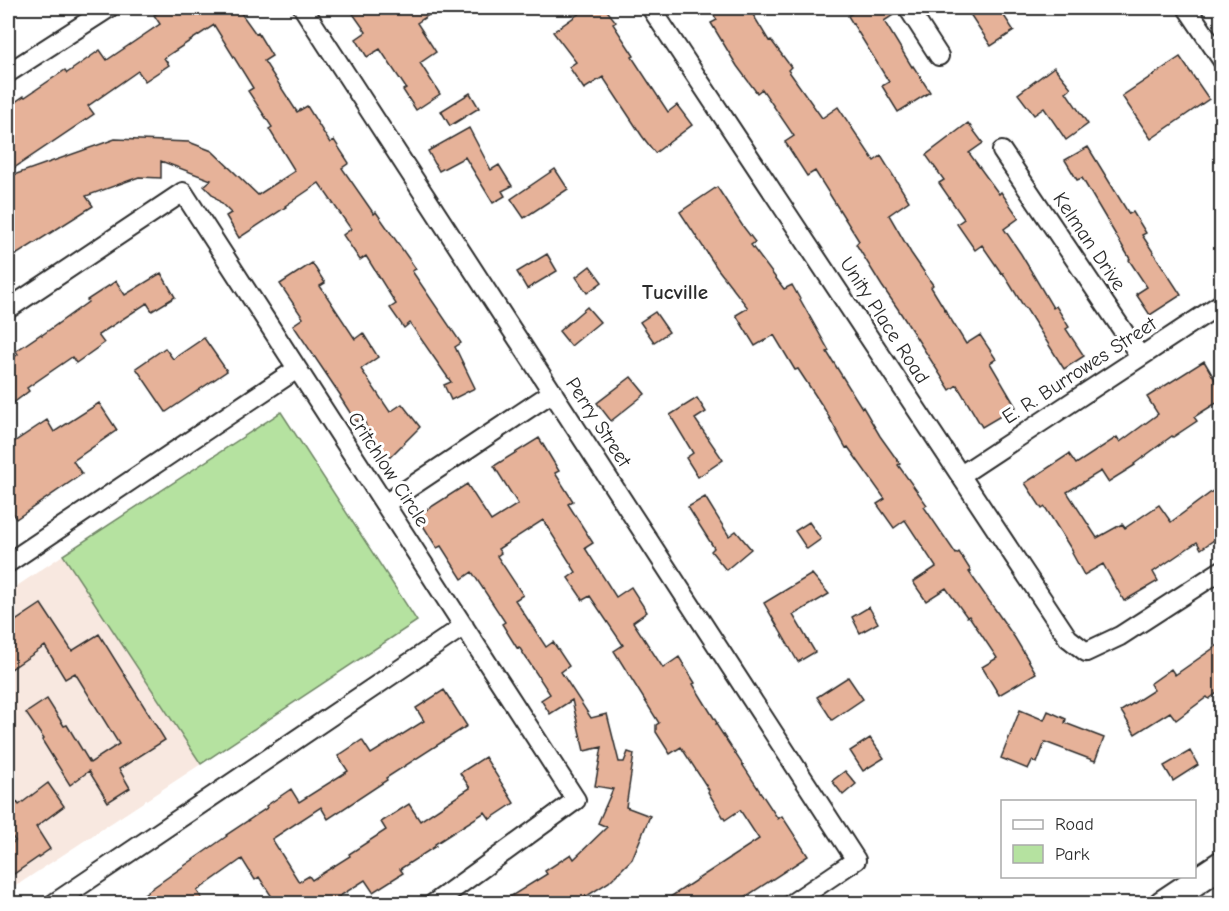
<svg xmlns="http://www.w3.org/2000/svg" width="1229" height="911" font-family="'Comic Neue',sans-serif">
	<rect width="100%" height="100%" fill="#fff"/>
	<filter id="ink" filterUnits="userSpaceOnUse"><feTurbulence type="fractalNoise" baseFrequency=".0167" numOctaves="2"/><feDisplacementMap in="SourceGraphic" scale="12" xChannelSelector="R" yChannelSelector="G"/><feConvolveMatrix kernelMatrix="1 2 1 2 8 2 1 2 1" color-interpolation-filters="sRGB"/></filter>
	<g filter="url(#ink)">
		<path fill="#f8e8e0" d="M63,555L201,764L8,891V592Z"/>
		<path fill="#b5e2a0" stroke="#708666" stroke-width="1.5" d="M281,412L417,621L201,764L63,555Z"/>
		<path fill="#e6b299" stroke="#2b2b2b" stroke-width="1.5" d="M165,8H241L238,9L256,34L258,33L272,56L264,61L297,112L307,106L330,143L334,140L349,163L342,168L374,214L376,212L416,269L412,271L461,343L455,347L475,388L451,400L444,385L451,382L410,323L404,328L390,308L396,304L366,256L360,260L343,235L351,229L319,183L285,206L286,207L239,238L226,216L231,213L204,186L211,180L161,161V178L139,177L86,196L93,206L8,260V177L115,139L189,142L212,151L258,195L295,171L269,129L272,127L248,91L253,88L214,25L164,58L169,65L145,81L138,71L88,106L94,114L8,172V107L24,96L25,97L65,70L67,73L100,50L107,60L160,24L154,15Z
			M349,8H439L417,23L436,52L420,63L440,94L416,110L403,90L406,88L380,49L367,57L356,39L366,32Z
			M587,8H605L616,22L613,24L634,56L632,57L668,112L677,105L692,125L655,153L642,136L603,77L584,89L569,67L576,62L553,32Z
			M709,8H749L769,41L771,40L791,67L788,70L822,118L838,107L874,161L881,156L909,201L889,215L911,253L933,285L931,287L966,344L980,335L996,359L990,363L1016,407L982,427L957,385L950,390L898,309L882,286L856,244L859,241L815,171L807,176L785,142L794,136L762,89L757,93L737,66L711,23L717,20Z
			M860,8H897L898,12L884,21L912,67L913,66L930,92L898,112L882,86L889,82L848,16Z
			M966,8H999L1014,31L991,46Z
			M1180,57L1209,99L1151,139L1122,96Z
			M1054,67L1071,88L1066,92L1088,124L1066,140L1044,108L1034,115L1018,94Z
			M470,93L479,108L450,126L441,111Z
			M968,123L983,143L969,153L999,194L1001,192L1019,218L1004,229L1021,254L1053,308L1056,306L1069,327L1066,329L1084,356L1064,369L1025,307H1024L1003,273L1002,274L982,245L975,250L957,224L964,219L939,183L944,180L926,155Z
			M469,128L491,170L499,165L512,186L502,191L505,196L493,203L465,157L439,171L428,151Z
			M1088,147L1129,214L1133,212L1146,233L1142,235L1181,295L1150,315L1136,294L1147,287L1129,260L1130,259L1082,178L1077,180L1065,160Z
			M555,169L568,189L524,218L511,199Z
			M717,187L742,225L755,242L751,245L784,289L792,285L829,351L827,352L862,408L863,407L880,436L900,464L898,465L927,505L924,507L956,554L959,552L971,571L969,572L1015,638L1036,673L999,695L982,667L997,658L969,616L967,617L946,588L926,601L913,582L936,567L905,520L894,528L877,504L885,499L848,447L846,448L825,410L798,369L795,370L774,335L755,346L736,315L748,308L717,268L680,212Z
			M547,254L557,271L527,289L517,272Z
			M312,263L325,283L320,286L355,339L363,333L378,357L361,369L390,412L402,404L420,427L390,457L374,450L363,417L356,422L340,397L341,396L293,325L303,318L280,284Z
			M590,266L602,282L587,293L576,277Z
			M161,273L175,297L152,311L147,303L98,335L104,343L76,363L72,357L27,388L29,391L8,407V362L18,354L16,351L41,334L42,335L88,302L87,300L116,281L125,295Z
			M587,307L600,322L571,346L559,331Z
			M655,312L669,332L654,342L640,322Z
			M204,338L227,371L166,412L136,368L165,348L173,359Z
			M1204,361L1221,390V400L1194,417L1197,421L1173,437L1172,436L1134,464L1135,465L1108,482L1101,471L1067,492L1097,538L1122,524L1125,528L1159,505L1171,522L1221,485V535L1201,549L1197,542L1153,572L1158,581L1124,601L1103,564L1084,575L1072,553L1073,552L1045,507L1042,509L1025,483L1069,454L1076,464L1117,437L1120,442L1158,414L1147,397Z
			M631,377L645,394L611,421L597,403Z
			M697,398L706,412L695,419L723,460L698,477L686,458L693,453L670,415Z
			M99,403L117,430L73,461L82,474L16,519L8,506V446L47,420L54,432Z
			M539,438L559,471L555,473L573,501L568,504L593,543L585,548L616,597L631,587L647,612L633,622L663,668L679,657L695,683L693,684L717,723L716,724L778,819L782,816L808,856L736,903H661L759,839L740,810L725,820L708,792L709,790L681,747L670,754L656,732V725L659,723L614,651L623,645L590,596L583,600L568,578L576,572L543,520L498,549L501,553L497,556L523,595L515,600L546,647L553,642L569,666L561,672L591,718L607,714L619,762H624L628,752L634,754L626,807L650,816L632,859L609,882L576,903H500L547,874L545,871L571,854L574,859L607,827L598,823L613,789L595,786L602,747L584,751L572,700L550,714L541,700L550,694L519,647L517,648L502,624L505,622L472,572L462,579L441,546L437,548L417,516L467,484L491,521L518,504L494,466Z
			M705,497L729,536L736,531L751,549L726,570L711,551L714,548L688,507Z
			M809,522L821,539L807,549L795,531Z
			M812,574L829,594L793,615L815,652L798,662L764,603Z
			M41,604L72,651L99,634L165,740L119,769L130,788L108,802L89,771L70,785L42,740L44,739L26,713L47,699L64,726L67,725L90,763L119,744L75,673L65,679L45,646L8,671V626Z
			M869,607L878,623L860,633L852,617Z
			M1221,643V690L1209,699L1207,697L1176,720L1170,712L1135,734L1121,711L1154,690L1150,684L1171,669L1175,675Z
			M848,677L863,699L832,720L817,697Z
			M444,690L467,726L386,778L387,780L328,819L321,807L272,839L299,882L309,876L312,880L350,856L349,854L386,830L381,822L409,804L420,821L470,788L460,773L485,757L514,803L490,819L485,812L435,844L436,846L400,869L403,873L373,892L365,880L329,903H276L259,877L255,880L242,859L197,891L205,903H131L227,836L226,835L267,808L266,806L291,789L299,802L348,771L338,756L362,740L371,754L424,721L416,708Z
			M1020,710L1044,720L1048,711L1066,719L1065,723L1104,738L1095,761L1045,742L1037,763L1032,761L1028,769L1001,758Z
			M870,738L884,758L863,771L850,751Z
			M1190,751L1198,765L1173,781L1164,766Z
			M845,771L856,784L843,795L832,781Z
			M48,783L64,806L36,827L50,849L8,878V846L15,841L8,830V810L17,802L19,805Z"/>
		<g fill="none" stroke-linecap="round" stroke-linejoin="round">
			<g stroke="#2b2b2b" stroke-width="22">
				<path id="street" d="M303,8L856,860L791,904
					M651,8L1068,638L1086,652L1120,636L1222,570
					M908,8L939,56
					M1187,8L1222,60
					M8,73L109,8
					M1002,151L1140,356
					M8,309L183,192L576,800L433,904
					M961,475L1222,303
					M385,504L553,392
					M8,563L297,369
					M53,904L464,626"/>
			</g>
			<g stroke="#2b2b2b" stroke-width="30">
				<path id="secondary" d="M1162,904L1222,864"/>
			</g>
			<use href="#street" stroke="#fff" stroke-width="18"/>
			<use href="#secondary" stroke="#fff" stroke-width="26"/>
		</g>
	</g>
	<g text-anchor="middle" stroke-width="6" stroke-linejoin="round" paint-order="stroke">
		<g font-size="20" fill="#2b2b2b" stroke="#fff">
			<text transform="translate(1090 241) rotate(56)" y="7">Kelman Drive</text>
			<text transform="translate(885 320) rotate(57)" y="7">Unity Place Road</text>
			<text transform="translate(1079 370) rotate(-33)" y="7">E. R. Burrowes Street</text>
			<text transform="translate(599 422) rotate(57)" y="7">Perry Street</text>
			<text transform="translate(389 469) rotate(57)" y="7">Critchlow Circle</text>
		</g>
		<g font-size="21" font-weight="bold" fill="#2b2b2b" stroke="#fff">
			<text x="675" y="299">Tucville</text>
		</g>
	</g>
	<rect width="1229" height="911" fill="none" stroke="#fff" stroke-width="30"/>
	<rect x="15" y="15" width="1199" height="881" fill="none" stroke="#2b2b2b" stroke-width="2" filter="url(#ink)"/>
	<rect x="1001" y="800" width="195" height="78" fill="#ffffff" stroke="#aaaaaa" stroke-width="1.5"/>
	<rect x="1013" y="820" width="30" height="9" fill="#ffffff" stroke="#aaaaaa" stroke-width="1.5"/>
	<text x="1055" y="830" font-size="18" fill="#2b2b2b">Road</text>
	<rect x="1013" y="845" width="30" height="18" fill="#b5e2a0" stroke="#aaaaaa" stroke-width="1.5"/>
	<text x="1055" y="860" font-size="18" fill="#2b2b2b">Park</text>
</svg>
